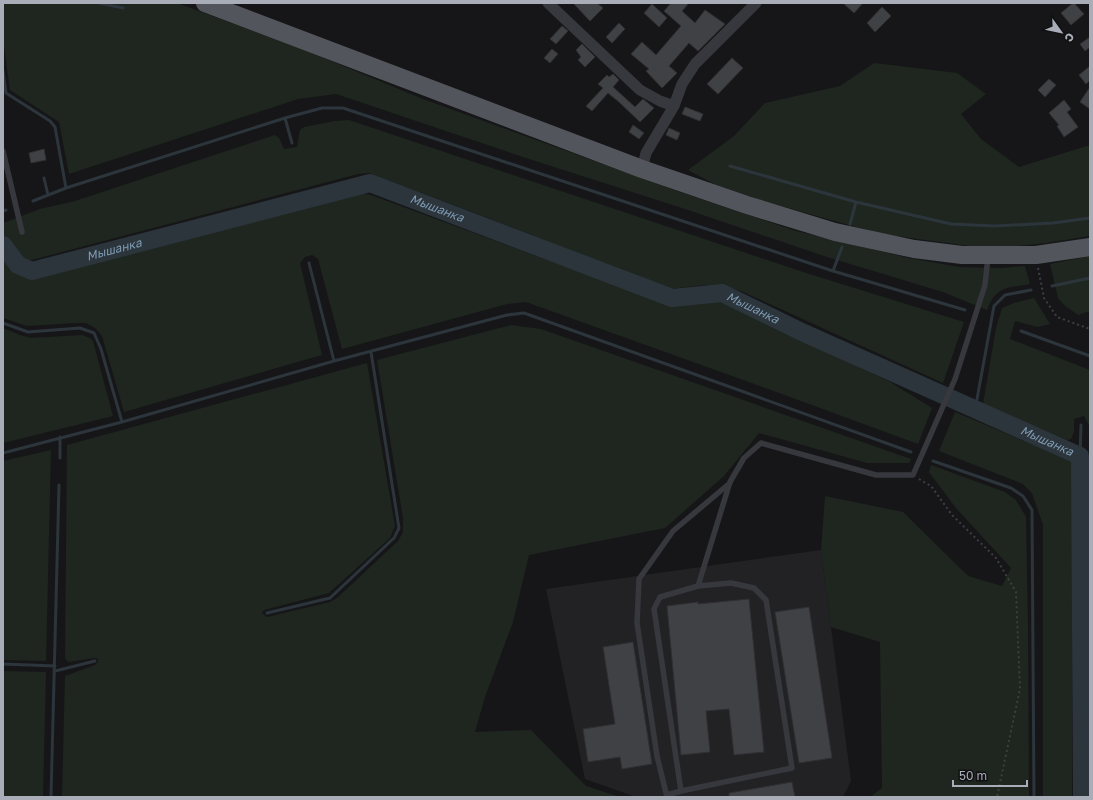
<svg xmlns="http://www.w3.org/2000/svg" width="1093" height="800" font-family="'Golos Text',sans-serif">
	<rect width="100%" height="100%" fill="#161618"/>
	<path fill="#222225" d="M821,550L851,781L843,797H636L585,779L546,589Z"/>
	<path fill="#1e261f" d="M3,3H177L295,46L423,99L680,192L796,231L909,258L959,267L1001,268L1025,266L1030,284C1006,288 997,286 987,310L943,292L827,257L685,209L526,158L336,94L298,99L69,174L59,122L10,90L3,39Z
		M874,63L957,73L986,94L961,114L981,139L1019,167L1090,145V236L1046,243L1010,247L970,246L881,234L767,202L716,185L688,170L734,136L765,103L840,86Z
		M349,120L803,272L964,322L943,383L741,291L719,285H705L668,289L483,216L369,173L358,174L28,261L22,259L15,252L3,234V223L40,209L75,201L275,135L279,138L284,149L297,147L300,130L304,127L335,121Z
		M357,193L371,195L669,305H684L712,300L725,303L890,382L932,408L918,444L771,390L526,302L507,304L342,349L318,259L312,255L305,257L300,263L322,355L124,412L102,336L95,328L86,323H75L27,326L3,318V256C14,270 21,277 40,277Z
		M1090,256V311L1078,315L1064,305L1058,298L1050,264Z
		M1034,298L1050,324L1038,327L1015,321L1010,339L1090,370V427L1084,416L1074,419V432L1071,439L1067,440L983,404L996,328L1002,308L1014,303Z
		M511,325L541,329L911,459L909,463H867L759,433L724,476L665,528L529,555L513,622L485,697L475,732L531,730L586,786L620,797H62L65,676L95,665L98,662V659L95,658L68,662L65,658L67,445L367,363L395,526L390,538L329,593L264,610L262,613L267,617L330,602L337,598L398,541L403,532V518L377,360Z
		M3,328L20,335L31,338L82,335L90,338L93,341L113,416L3,443Z
		M955,412L1072,461V797H1043V525L1032,493L1023,484L939,451Z
		M51,450L46,661L3,660V461Z
		M931,465L1005,492L1016,500L1026,517L1028,625L1029,797H870L882,788L880,642L831,627L821,550L825,496L903,512L968,576L1002,586L1011,568L956,508L929,472Z
		M3,671L46,672L43,797H3Z"/>
	<g fill="none" stroke-linecap="round" stroke-linejoin="round">
		<path stroke="#2c353c" stroke-width="3" d="M99,3L123,8
			M3,71L6,93L50,121L55,127L66,188
			M285,118L292,143
			M730,166L856,202L951,224L995,226L1053,223L1090,218
			M44,178L48,195
			M33,201L66,188L285,118L322,108H343L833,271L965,310
			M3,211L6,210
			M850,224L856,202
			M309,263L334,361
			M833,271L842,247
			M1052,286L1090,278
			M3,323L28,332L80,328L94,333L101,349L122,422
			M1021,331L1090,356
			M975,410L994,306L1005,295L1031,290
			M60,437V458
			M3,453L122,422L334,361L507,315L524,313L911,452
			M1080,456L1081,425
			M933,461L1011,488L1023,496L1032,510L1034,797
			M267,613L330,598L394,538L399,528L371,352
			M3,664L55,666
			M55,671L95,661
			M51,797L59,485"/>
		<path stroke="#2c353c" stroke-width="18" id="s1" d="M3,245L18,265L32,271L370,183L672,298L722,293L804,333L1080,456L1082,797"/>
	</g>
	<path fill="#404145" stroke="#303034" d="M573,3H597L603,8L590,21Z
		M671,3H689L682,11L695,23L705,10L725,24L698,51L689,43L669,66L677,73L662,88L646,71L649,69L631,54L642,42L656,55L681,26L664,11Z
		M843,3H863L854,13Z
		M1073,3H1074L1084,14L1071,25L1061,13Z
		M652,4L667,18L659,27L644,13Z
		M882,7L891,16L875,32L867,23Z
		M619,23L625,29L612,43L606,37Z
		M562,26L568,31L556,44L550,39Z
		M1090,37V47L1085,51L1080,44Z
		M582,44L595,57L585,67L578,60L581,57L576,50Z
		M552,49L558,54L550,63L544,58Z
		M732,58L743,68L718,94L707,84Z
		M1090,66V80L1086,84L1079,75Z
		M613,74L619,80L613,87L635,107L643,99L654,108L640,122L619,102L608,93L592,111L586,106L603,88L598,84L607,75L609,77Z
		M1049,79L1056,85L1045,97L1038,90Z
		M1090,87V109L1080,102Z
		M1064,100L1071,109L1067,112L1078,127L1064,137L1057,126L1059,125L1049,113Z
		M685,107L703,114L700,121L682,114Z
		M633,125L644,133L639,139L629,132Z
		M669,128L680,133L677,140L666,135Z
		M44,149L46,160L31,163L29,153Z
		M749,599L764,752L734,755L729,709L706,711L710,752L681,755L667,606L698,602V604Z
		M809,607L832,758L799,763L775,612Z
		M633,642L652,764L622,769L620,757L588,762L583,729L615,724L603,647Z
		M792,782L795,797H729V793Z"/>
	<g fill="none" stroke-linecap="round" stroke-linejoin="round">
		<path stroke="#3d3f44" stroke-width="2" stroke-dasharray="2 3" stroke-linecap="butt" d="M1038,268L1044,298L1057,317L1090,329
			M919,479L931,486L952,515L996,558L1016,592L1020,689L997,797"/>
		<path stroke="#37383d" stroke-width="5.5" d="M3,151L22,232
			M681,791L792,768L766,600L754,588L731,583L698,586
			M667,795L681,791L654,609L660,597L698,586L730,482L744,458L761,443L876,475H913L955,379L985,285L988,257
			M667,797L657,756L637,623L639,579L673,531L730,483"/>
		<path stroke="#37383d" stroke-width="11" d="M548,3L640,90L660,101L674,106
			M642,169L646,153L674,106L682,84L695,64L756,3"/>
		<path stroke="#53555c" stroke-width="18" d="M205,3L642,169L747,205L835,232L914,249L962,255H1036L1090,247"/>
	</g>
	<g text-anchor="middle" stroke-width="4" stroke-linejoin="round" paint-order="stroke">
		<g font-size="12" font-style="italic" fill="#7f9bb3" stroke="#111113">
			<text dy="4" stroke="none"><textPath href="#s1" startOffset="461">Мышанка</textPath></text>
			<text dy="4" stroke="none"><textPath href="#s1" startOffset="125">Мышанка</textPath></text>
			<text dy="4" stroke="none"><textPath href="#s1" startOffset="797">Мышанка</textPath></text>
			<text dy="4" stroke="none"><textPath href="#s1" startOffset="1120">Мышанка</textPath></text>
		</g>
	</g>
	<rect width="1093" height="800" fill="none" stroke="#a8adb8" stroke-width="8"/>
	<g transform="translate(1061 32) rotate(123)" stroke="#111113" stroke-width="3" paint-order="stroke">
	<path d="M0-3L7 15L0 10L-7 15Z" fill="#a8adb8"/>
	<text y="-6" font-size="11" font-weight="bold" text-anchor="middle" fill="#a8adb8">С</text>
	</g>
	<path d="M953 780v6h74v-6" fill="none" stroke="#a8adb8" stroke-width="2"/>
	<text x="959" y="780" font-size="12" fill="#a8adb8" stroke="#111113" stroke-width="3" paint-order="stroke">50 m</text>
</svg>
